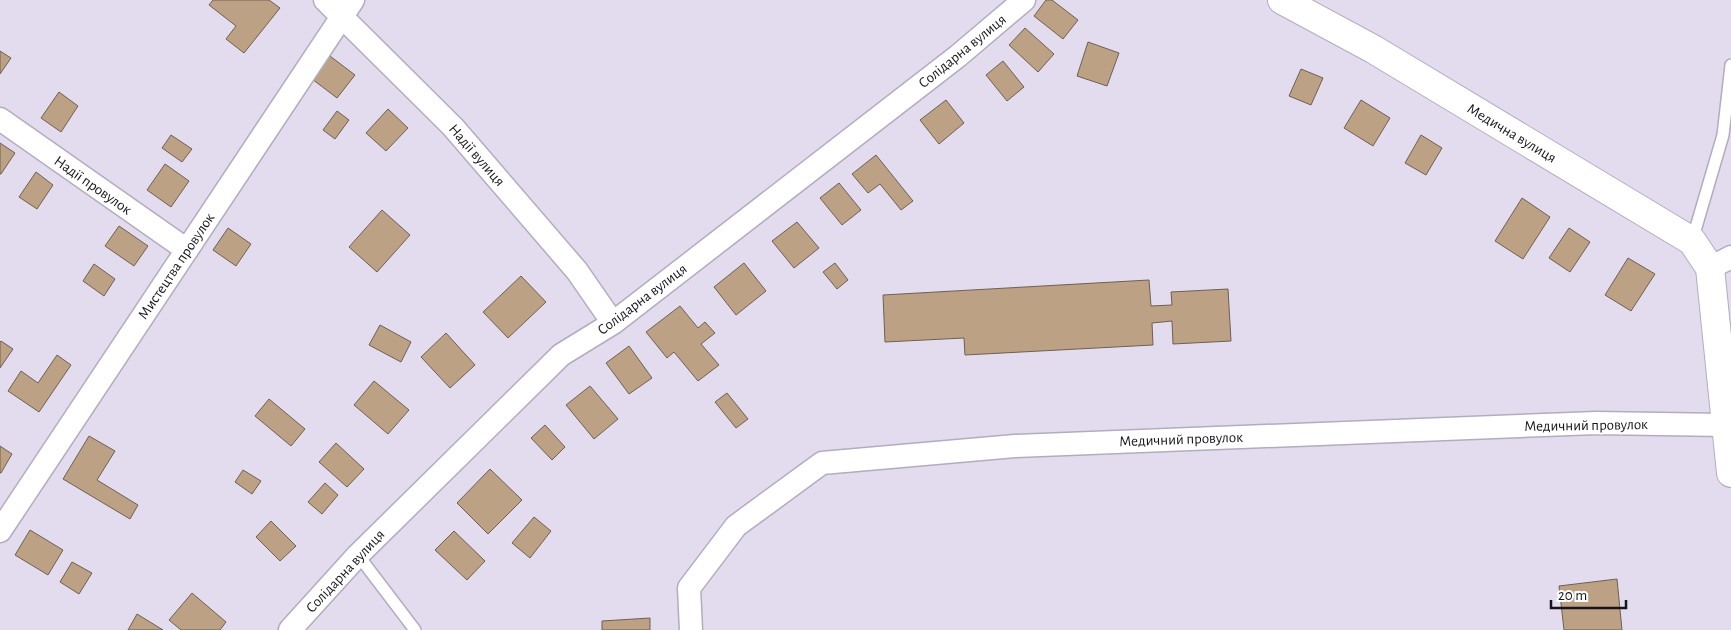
<svg xmlns="http://www.w3.org/2000/svg" width="1731" height="630" font-family="'Alegreya Sans',sans-serif">
	<rect width="100%" height="100%" fill="#e3dcef"/>
	<path fill="#bda184" stroke="#6d6053" d="M213,0H269L280,8L244,53L226,39L236,26L209,5Z
		M1046,0H1052L1078,20L1063,39L1034,16Z
		M1025,28L1054,54L1038,72L1009,45Z
		M1088,42L1119,53L1107,86L1077,76Z
		M0,51L11,58L0,74Z
		M330,56L355,75L337,98L312,79Z
		M1003,61L1024,87L1007,101L986,75Z
		M1301,69L1323,78L1311,105L1289,96Z
		M59,92L78,106L61,132L41,118Z
		M946,100L964,123L939,144L920,120Z
		M1361,100L1390,118L1373,146L1344,128Z
		M388,109L408,128L386,151L366,133Z
		M337,111L349,120L335,139L323,130Z
		M171,135L192,149L182,162L162,148Z
		M1421,135L1442,148L1426,175L1405,163Z
		M0,143L15,153L1,174H0Z
		M876,155L913,201L901,210L880,184L868,193L852,174Z
		M165,164L189,181L171,207L147,190Z
		M36,172L53,185L37,209L19,197Z
		M839,183L861,210L842,225L820,198Z
		M1522,198L1550,217L1523,259L1495,241Z
		M382,210L410,235L377,272L349,247Z
		M797,222L819,248L794,268L772,241Z
		M119,226L148,246L134,266L105,246Z
		M228,228L251,244L236,266L213,250Z
		M1569,228L1590,242L1570,272L1549,258Z
		M1628,258L1655,274L1631,311L1605,295Z
		M744,263L766,291L736,315L714,287Z
		M835,263L848,280L837,289L823,272Z
		M94,264L115,279L104,296L83,281Z
		M521,276L546,302L508,338L483,312Z
		M1149,280L1151,306L1172,305L1171,292L1228,289L1231,341L1173,344L1172,321L1152,323L1153,345L965,355L964,338L885,342L883,295Z
		M680,306L698,328L705,322L715,333L701,344L719,365L698,381L674,352L667,358L646,332Z
		M380,325L411,342L401,362L369,345Z
		M446,333L475,365L450,388L421,357Z
		M1,341L13,349L0,368V342Z
		M629,346L652,378L629,394L606,363Z
		M57,355L71,365L39,412L8,391L21,371L38,383Z
		M374,381L409,410L388,434L354,405Z
		M590,386L618,419L594,439L566,405Z
		M727,393L748,419L736,428L715,402Z
		M269,399L305,429L291,446L255,416Z
		M545,425L565,447L552,460L531,438Z
		M89,436L115,451L97,480L138,505L130,519L63,479Z
		M336,443L364,469L347,487L319,462Z
		M0,446L12,454L1,473H0Z
		M490,469L522,500L488,534L457,503Z
		M243,470L261,481L252,494L235,482Z
		M325,483L338,495L322,514L308,502Z
		M534,517L551,531L530,558L512,543Z
		M271,521L296,546L280,561L256,537Z
		M30,530L63,550L48,575L15,555Z
		M454,531L485,561L467,580L435,550Z
		M72,562L92,573L79,594L60,582Z
		M1617,579L1622,630H1564L1559,586Z
		M192,593L226,622L220,630H181L169,620Z
		M137,614L163,630H128Z
		M650,618V630H602V621Z"/>
	<g fill="none" stroke-linecap="round" stroke-linejoin="round">
		<g stroke="#b2acbe" stroke-width="14">
			<path id="service" d="M1692,241L1723,135L1731,65
				M358,555L415,630"/>
		</g>
		<g stroke="#b2acbe" stroke-width="25">
			<path id="minor" d="M325,0L453,127L577,271L613,323
				M0,119L187,250
				M1710,268L1731,257
				M0,531L353,0
				M290,630L358,555L561,355L613,323L958,56L1024,0
				M691,630L689,588L736,526L822,463L1015,446L1596,423L1725,425"/>
		</g>
		<g stroke="#b2acbe" stroke-width="30">
			<path id="tertiary" d="M1282,0L1373,49L1692,241L1710,268L1731,473"/>
		</g>
		<use href="#service" stroke="#fff" stroke-width="11"/>
		<use href="#minor" stroke="#fff" stroke-width="22"/>
		<use href="#tertiary" stroke="#fff" stroke-width="28"/>
	</g>
	<g text-anchor="middle" stroke-width="4" stroke-linejoin="round" paint-order="stroke">
		<g font-size="15" fill="#17151c" stroke="#fff">
			<text transform="translate(962 51) rotate(-39)" y="5">Солідарна вулиця</text>
			<text transform="translate(1512 133) rotate(31)" y="5">Медична вулиця</text>
			<text transform="translate(477 155) rotate(49)" y="5">Надії вулиця</text>
			<text transform="translate(93 185) rotate(35)" y="5">Надії провулок</text>
			<text transform="translate(176 266) rotate(-56)" y="5">Мистецтва провулок</text>
			<text transform="translate(642 299) rotate(-37)" y="5">Солідарна вулиця</text>
			<text transform="translate(1586 425) rotate(-1)" y="5">Медичний провулок</text>
			<text transform="translate(1181 439) rotate(-2)" y="5">Медичний провулок</text>
			<text transform="translate(345 571) rotate(-47)" y="5">Солідарна вулиця</text>
		</g>
	</g>
	<path d="M1551 600v8h75v-8" fill="none" stroke="#17151c" stroke-width="2.5"/>
	<text x="1558" y="600" font-size="15" fill="#17151c" stroke="#ffffff" stroke-width="4" paint-order="stroke">20 m</text>
</svg>
